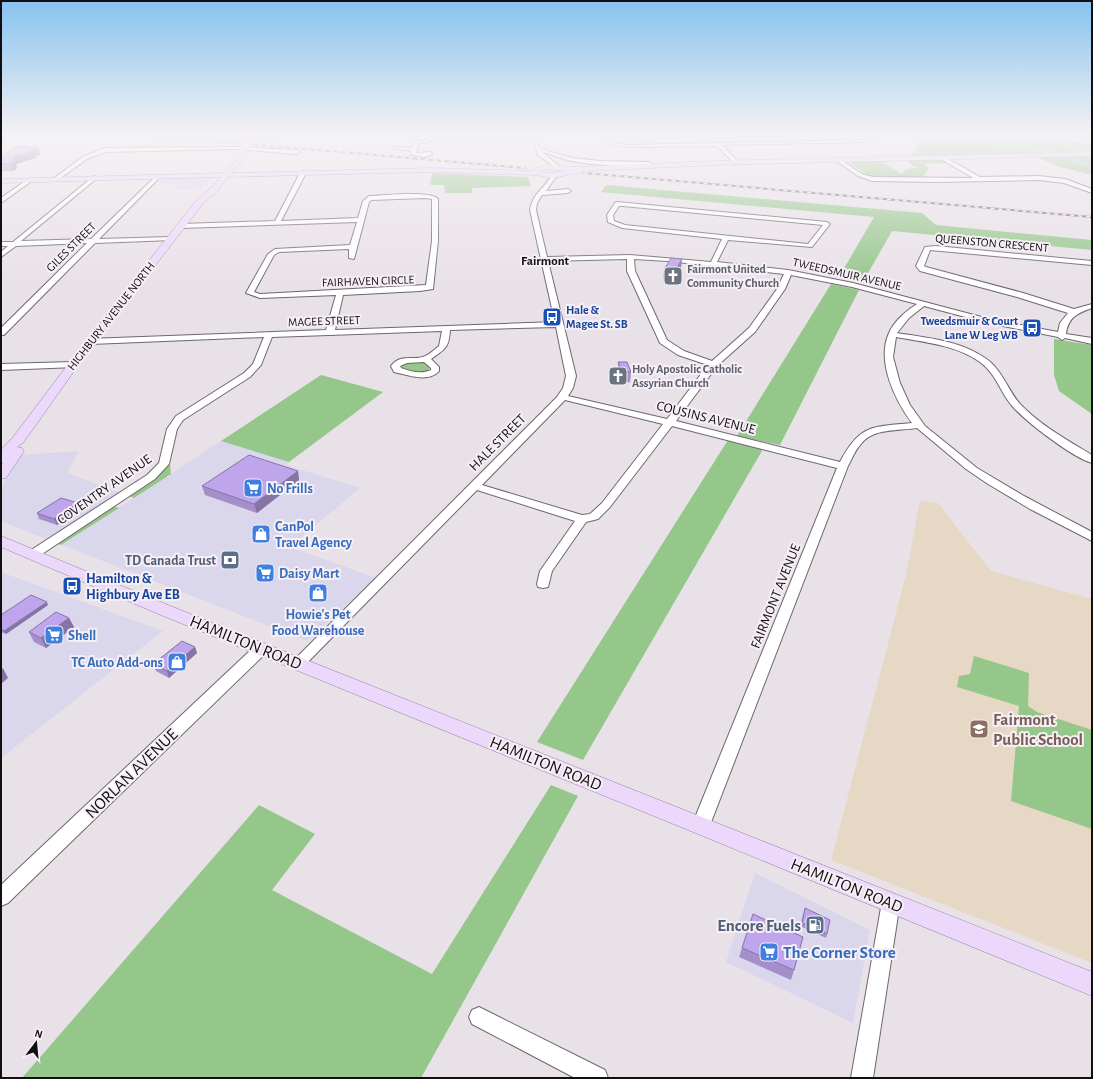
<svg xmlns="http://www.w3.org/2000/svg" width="1093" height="1079" font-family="'Alegreya Sans',sans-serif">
	<rect width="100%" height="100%" fill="#e9e1e8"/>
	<path fill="#dad7ed" d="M207,178H211L200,189L174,190L178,185L155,186L163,179Z
		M221,441L289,462L286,465L360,488L290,547L376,578L307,641L62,545Z
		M79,451L67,473L121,493L46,539L1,521V488L19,455Z
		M1,572L163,631L1,758Z
		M755,873L870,930L853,1023L726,962Z"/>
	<path fill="#e7d8c5" d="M920,501L938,503L991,571L1092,599V963L831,860L906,575Z"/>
	<path fill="#95c68a" d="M905,135H1040L1092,145V151L911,157L920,139Z
		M136,145L200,146L196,147L110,148Z
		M1092,156V175L1056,166L1038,157Z
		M940,159L950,163L924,164L929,168L923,177L924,179L871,177L848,162L896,160L882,162L902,174L906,169L918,168L909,163L908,160Z
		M432,173L528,177L531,186L472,188V193H445L444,185H430Z
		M606,185L922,213L936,225L1092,240V250L892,231L863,282L839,277L874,217L601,192Z
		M831,284L859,290L780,445L737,436Z
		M1054,339L1092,345V414L1059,391L1054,375Z
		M421,361L425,362L430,367L427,372L419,373L401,368V366L407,362Z
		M321,375L383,392L289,462L221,441Z
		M728,440L763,449L583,760L537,742Z
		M170,464L171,474L134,498L129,496L157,477Z
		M113,506L119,508L61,545L56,543Z
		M974,656L1029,673L1028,706L1037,712L1092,730V829L1011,801L1019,706L957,687L959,676L970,674Z
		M551,785L578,796L421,1078H22L259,805L315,834L272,890L432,974Z"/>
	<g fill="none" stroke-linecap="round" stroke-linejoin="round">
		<path stroke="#96d6f9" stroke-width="1.5" d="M926,135L1053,152L1078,162L1092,165"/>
		<g stroke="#6e676e" stroke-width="2">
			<path id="minor" d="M198,135L272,138L274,139L272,140L200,136Z
				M430,135H434V137L525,135L538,136L536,137L432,140L426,143H419L416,153L430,152L433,154L425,157L411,155V151L392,148L394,147L412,148L415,141H425L429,138Z
				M600,135H604C610,143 618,144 627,145L864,140L869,138L866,135H871L875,138L865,142L722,145L738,162L739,163L736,165L717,146L627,147L607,144Z
				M1075,135L1092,138V140L1075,136Z
				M537,144L541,149L572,158L600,161L649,162L652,164L649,166C623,166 597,166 572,161C561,159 552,154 542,152L559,166V168L557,169L538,155L535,145Z
				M236,147L297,150L300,152L297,154L236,149L105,152L87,159L58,180L53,179L84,156L105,148Z
				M943,156L980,177L1039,176L1065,179L1092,189V193L1064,183L1039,180L938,182L872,181L858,176L835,160L840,159L862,174L873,177L973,178L941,159L940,158Z
				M303,171L306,173L281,221L358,218L363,201L369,196C382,196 430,190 438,199V241L433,289L420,291L343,295L335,330L555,322L530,210C533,192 543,191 551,176L558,173L561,175L555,178L546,191L568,189L571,191L568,193L542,195L537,203L536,210L547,257L630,255L711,262L722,239L622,228L608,222L607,215L615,203L617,202L827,222L830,224L812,247L728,240L717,262L788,270L853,283L989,319L1058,332L1060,323L1068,313L1017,297L920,271L916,266L925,247L936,246L1092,261V265L930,250L924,266L926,267L1023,293L1074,309L1092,304V308C1078,313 1068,317 1066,334L1092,338V344L1065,338L1062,340L1058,337L988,323L924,306L909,318L897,333C927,338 959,340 985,358C1002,369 1007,389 1020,404C1040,425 1067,440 1092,455V463C1073,458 1020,418 1009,402C999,388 994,372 980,362C956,345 924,342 896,337L893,357L900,383L910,405L925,426L977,468L1024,496L1092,532V541L1030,509L988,484L966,469L917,428C898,431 873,428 861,444C855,450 852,459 848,466L710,825L707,830L701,833L695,830L692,825L837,468L672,426L610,507L598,519L586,522L552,571L548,587L543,588L538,587L537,584L540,571L575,521L477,490L303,667L298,668L293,667L291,663L557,397L563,388L566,376L556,327L450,330C449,348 445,349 431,359L439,367V371C428,383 408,375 394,372L391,366C400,354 411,360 423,357C429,355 435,349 439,346L442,331L272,337L261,365L250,377L183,420L177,429L169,464L155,479L36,558H28L26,555L28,552L147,475L159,463L167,429L176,416L244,373L253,364L264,337L91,344L88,343L87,341L88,339L326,330L336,295L260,298L246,293L268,254L275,249L350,245L357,222L181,228L178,226L181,224L275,221L300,173ZM425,198L432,199V241L426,285L260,294L254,292L274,255L279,252L349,249V258L354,259L369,202L371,200ZM619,206H623L823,225L808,244L625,225L614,221L613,215ZM627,259V271L660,343L678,355L708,365L667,419L568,396L573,388L576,376L548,261ZM634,259L668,261L784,274L777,289L749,328L712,361L684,351L667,340L635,271ZM791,275L852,287L917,304C906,311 894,321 889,333C876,361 895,400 912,423C872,427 860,424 840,462L676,421L717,366L755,332L785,289ZM424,362L431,368V370C421,375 410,371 401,368L400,366L407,363ZM565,400L663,424L602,503L590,514L582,515L482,485Z
				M157,175L160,177L159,178L99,239L171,237L174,239L173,240L95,243L4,335H1V328L87,243L16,246L1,257V252L8,246H1V242H13L94,176L97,178L96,179L21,241L91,239Z
				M28,179L33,180L1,203V198Z
				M73,362L77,365L76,367L1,370V364Z
				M261,644L266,645L268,649L266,653L8,903L1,906V885L256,645Z
				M891,893L898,896L900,902L873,1078H851L882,902L884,896Z
				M479,1007L605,1070L608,1078H575L472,1024L469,1017L472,1010Z"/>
		</g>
		<g stroke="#9781a8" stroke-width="1">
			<path id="major" d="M227,135H240L225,139L222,137Z
				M275,135H282L274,140H270V138Z
				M246,150L249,152L232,173L431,168L533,171L536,168L546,165L575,167L714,161L1092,152V156L714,165L591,171L551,178L537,175L431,172L228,177L215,194L210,196L201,206L77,367L23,443L17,447L22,448L24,451L6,478L1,479V465L3,463H1V450L13,437L69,363L195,202C204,193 213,187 221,177L1,183V179L224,173L244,151ZM546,169L565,171L551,173L540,171Z
				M1,536L168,605L1092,972V996L693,832L156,613L1,547Z"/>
		</g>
		<use href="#minor" fill="#fff" fill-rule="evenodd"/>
		<use href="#major" fill="#ecd8fb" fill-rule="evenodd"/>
		<g stroke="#6e696e" stroke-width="2">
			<path id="rail" d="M146,135L525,168
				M584,173L1092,217"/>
		</g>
		<use href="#rail" stroke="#f7eff6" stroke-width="1.5" stroke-dasharray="4" stroke-linecap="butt"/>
		<g stroke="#9781a8" stroke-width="7" stroke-linecap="butt">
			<path id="major-bridge" d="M240,152L255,135"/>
		</g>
		<use href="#major-bridge" stroke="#ecd8fb" stroke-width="6"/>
	</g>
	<path fill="#a48fcb" d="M41,155L36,156V158L16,164L17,168L13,171H1V164Z
		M681,268L674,280L663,279L664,270Z
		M618,362L631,372L630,382L621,383L618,373Z
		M298,471L299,480L257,513L205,495L202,486Z
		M78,503L81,509L57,525L39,519L37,513Z
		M48,605L6,634L1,632V615Z
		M69,618L74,627L46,648L34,642L29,632Z
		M195,647L197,653L169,678L156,671L153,664Z
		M805,908L827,934L826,938L800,926Z
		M742,948L794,970L791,980L739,957Z"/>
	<path fill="#8674a5" d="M38,148L41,155L36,156V158L16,164L17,168L13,171L11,163L13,157Z
		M682,259L681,268L674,280L675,271Z
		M298,471L299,480L257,513L254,504Z
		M78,503L81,509L57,525L54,519Z
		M47,602L48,605L6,634L4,631Z
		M69,618L74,627L46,648L41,638Z
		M195,647L197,653L169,678L167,671Z
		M3,668L8,678L1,684V670Z"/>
	<path fill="#bfa6ec" stroke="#8674a5" d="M19,146L38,148L30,150L34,151L13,157L14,161L11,163L1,164V156Z
		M671,258L682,259L675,271L664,270Z
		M618,362H627L631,372H622Z
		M249,455L298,471L254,504L202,486Z
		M61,498L78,503L54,519L37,513Z
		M31,595L47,602L4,631L1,629V615Z
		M56,612L69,618L41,638L29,632Z
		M182,641L195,647L167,671L153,664Z
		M805,908L830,920L827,934L802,923Z
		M753,914L803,937L794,970L742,948Z"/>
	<linearGradient id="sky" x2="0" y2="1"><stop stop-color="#87c2ef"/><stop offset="0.47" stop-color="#f5f2f5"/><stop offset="1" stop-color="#f5f2f5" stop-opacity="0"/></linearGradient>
	<rect width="1093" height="286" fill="url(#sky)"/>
	<defs>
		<g id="church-square" transform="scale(1)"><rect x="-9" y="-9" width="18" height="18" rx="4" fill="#6b7280" stroke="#f7eff6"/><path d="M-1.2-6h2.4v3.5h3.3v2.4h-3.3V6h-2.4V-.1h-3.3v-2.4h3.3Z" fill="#fff"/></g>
		<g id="bus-square" transform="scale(1)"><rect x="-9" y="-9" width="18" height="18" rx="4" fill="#1a4fb4" stroke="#f7eff6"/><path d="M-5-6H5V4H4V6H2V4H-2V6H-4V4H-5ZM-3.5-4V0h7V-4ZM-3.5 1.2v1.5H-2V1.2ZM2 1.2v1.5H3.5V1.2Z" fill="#fff"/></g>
		<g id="supermarket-square" transform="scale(1)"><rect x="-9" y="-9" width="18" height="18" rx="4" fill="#3f7fe0" stroke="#f7eff6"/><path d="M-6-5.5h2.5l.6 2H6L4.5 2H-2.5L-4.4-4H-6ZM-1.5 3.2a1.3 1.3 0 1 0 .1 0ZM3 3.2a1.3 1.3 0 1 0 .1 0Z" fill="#fff"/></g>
		<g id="shop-square" transform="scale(1)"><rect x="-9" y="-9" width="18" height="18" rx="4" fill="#3f7fe0" stroke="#f7eff6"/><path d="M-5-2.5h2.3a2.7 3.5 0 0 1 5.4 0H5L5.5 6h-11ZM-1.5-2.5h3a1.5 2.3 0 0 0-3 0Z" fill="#fff"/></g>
		<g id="bank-square" transform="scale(1)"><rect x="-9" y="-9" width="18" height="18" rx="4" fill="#5c6f8a" stroke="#f7eff6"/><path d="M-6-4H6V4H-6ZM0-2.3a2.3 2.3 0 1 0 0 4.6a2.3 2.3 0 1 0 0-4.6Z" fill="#fff"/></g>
		<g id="school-square" transform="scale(1)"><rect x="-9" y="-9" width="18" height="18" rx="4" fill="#8d6e63" stroke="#f7eff6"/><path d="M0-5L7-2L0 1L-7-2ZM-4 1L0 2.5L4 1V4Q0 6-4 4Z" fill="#fff"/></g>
		<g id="fuel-square" transform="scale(1)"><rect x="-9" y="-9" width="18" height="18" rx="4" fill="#5c6f8a" stroke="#f7eff6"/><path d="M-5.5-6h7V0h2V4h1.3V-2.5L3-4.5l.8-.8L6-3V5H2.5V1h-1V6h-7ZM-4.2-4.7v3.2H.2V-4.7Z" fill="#fff"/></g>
	</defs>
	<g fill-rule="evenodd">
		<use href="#church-square" x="673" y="276"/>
		<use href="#bus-square" x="552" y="317"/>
		<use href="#bus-square" x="1032" y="328"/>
		<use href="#church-square" x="618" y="376"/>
		<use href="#supermarket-square" x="253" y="488"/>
		<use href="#shop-square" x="261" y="534"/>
		<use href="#bank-square" x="230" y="560"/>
		<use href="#supermarket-square" x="265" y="573"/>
		<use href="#bus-square" x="72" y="586"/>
		<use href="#shop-square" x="318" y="593"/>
		<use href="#supermarket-square" x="54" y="635"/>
		<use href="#shop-square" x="177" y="662"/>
		<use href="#school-square" x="979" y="729"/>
		<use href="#fuel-square" x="815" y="925"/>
		<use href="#supermarket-square" x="769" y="952"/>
	</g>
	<g text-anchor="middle" stroke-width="4" stroke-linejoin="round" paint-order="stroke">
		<g font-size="12" fill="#120f12" stroke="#f7eff6">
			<text transform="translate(992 243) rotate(5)" y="4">QUEENSTON CRESCENT</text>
			<text transform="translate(71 247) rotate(-45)" y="4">GILES STREET</text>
			<text transform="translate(847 274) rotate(13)" y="4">TWEEDSMUIR AVENUE</text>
			<text transform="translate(368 281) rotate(-2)" y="4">FAIRHAVEN CIRCLE</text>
			<text transform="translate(111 316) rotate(-52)" y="4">HIGHBURY AVENUE NORTH</text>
			<text transform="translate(324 321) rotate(-2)" y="4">MAGEE STREET</text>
		</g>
		<g font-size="12" font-weight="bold" fill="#5b616d" stroke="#f7eff6" text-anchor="start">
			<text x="687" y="273">Fairmont United<tspan x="687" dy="14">Community Church</tspan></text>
			<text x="632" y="373">Holy Apostolic Catholic<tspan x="632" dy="14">Assyrian Church</tspan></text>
		</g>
		<g font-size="12" font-weight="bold" fill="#164399" stroke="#f7eff6" text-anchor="start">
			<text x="566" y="314">Hale &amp;<tspan x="566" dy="14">Magee St. SB</tspan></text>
			<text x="1018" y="325" text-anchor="end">Tweedsmuir &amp; Court<tspan x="1018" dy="14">Lane W Leg WB</tspan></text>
		</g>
		<g font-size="13" font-weight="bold" fill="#120f12" stroke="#f7eff6">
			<text x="545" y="265">Fairmont</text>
		</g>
		<g font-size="14" fill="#120f12" stroke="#f7eff6">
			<text transform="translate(706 417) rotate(14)" y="5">COUSINS AVENUE</text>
			<text transform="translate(497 442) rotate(-45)" y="5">HALE STREET</text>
			<text transform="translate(104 489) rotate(-35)" y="5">COVENTRY AVENUE</text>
			<text transform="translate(775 596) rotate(-68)" y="5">FAIRMONT AVENUE</text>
		</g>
		<g font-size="14" font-weight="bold" fill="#366cbe" stroke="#f7eff6" text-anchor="start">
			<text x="267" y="493">No Frills</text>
			<text x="275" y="531">CanPol<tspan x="275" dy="16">Travel Agency</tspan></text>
			<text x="279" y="578">Daisy Mart</text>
			<text x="318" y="619" text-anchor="middle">Howie's Pet<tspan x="318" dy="16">Food Warehouse</tspan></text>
			<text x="68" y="640">Shell</text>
			<text x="163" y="667" text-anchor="end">TC Auto Add-ons</text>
		</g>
		<g font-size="14" font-weight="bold" fill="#4e5e75" stroke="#f7eff6" text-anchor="end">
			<text x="216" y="565">TD Canada Trust</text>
		</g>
		<g font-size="14" font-weight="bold" fill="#164399" stroke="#f7eff6" text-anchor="start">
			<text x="86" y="583">Hamilton &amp;<tspan x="86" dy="16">Highbury Ave EB</tspan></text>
		</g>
		<g font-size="17" fill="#120f12" stroke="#f7eff6">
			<text transform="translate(246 642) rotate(22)" y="6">HAMILTON ROAD</text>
			<text transform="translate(546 763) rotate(22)" y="6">HAMILTON ROAD</text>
			<text transform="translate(131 773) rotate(-44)" y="6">NORLAN AVENUE</text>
			<text transform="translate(847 885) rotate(22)" y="6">HAMILTON ROAD</text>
		</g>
		<g font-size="17" font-weight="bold" fill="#785e54" stroke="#f7eff6" text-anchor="start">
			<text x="993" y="725">Fairmont<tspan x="993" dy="20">Public School</tspan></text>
		</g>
		<g font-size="17" font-weight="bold" fill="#4e5e75" stroke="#f7eff6" text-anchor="end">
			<text x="801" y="931">Encore Fuels</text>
		</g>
		<g font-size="17" font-weight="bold" fill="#366cbe" stroke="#f7eff6" text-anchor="start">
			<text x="783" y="958">The Corner Store</text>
		</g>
	</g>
	<rect width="1093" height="1079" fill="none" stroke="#120f12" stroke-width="4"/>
	<g transform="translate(36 1043) rotate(16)" stroke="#f7eff6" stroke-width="3" paint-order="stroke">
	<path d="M0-3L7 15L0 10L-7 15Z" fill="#120f12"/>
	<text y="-6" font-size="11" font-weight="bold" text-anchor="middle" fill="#120f12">N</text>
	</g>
</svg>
